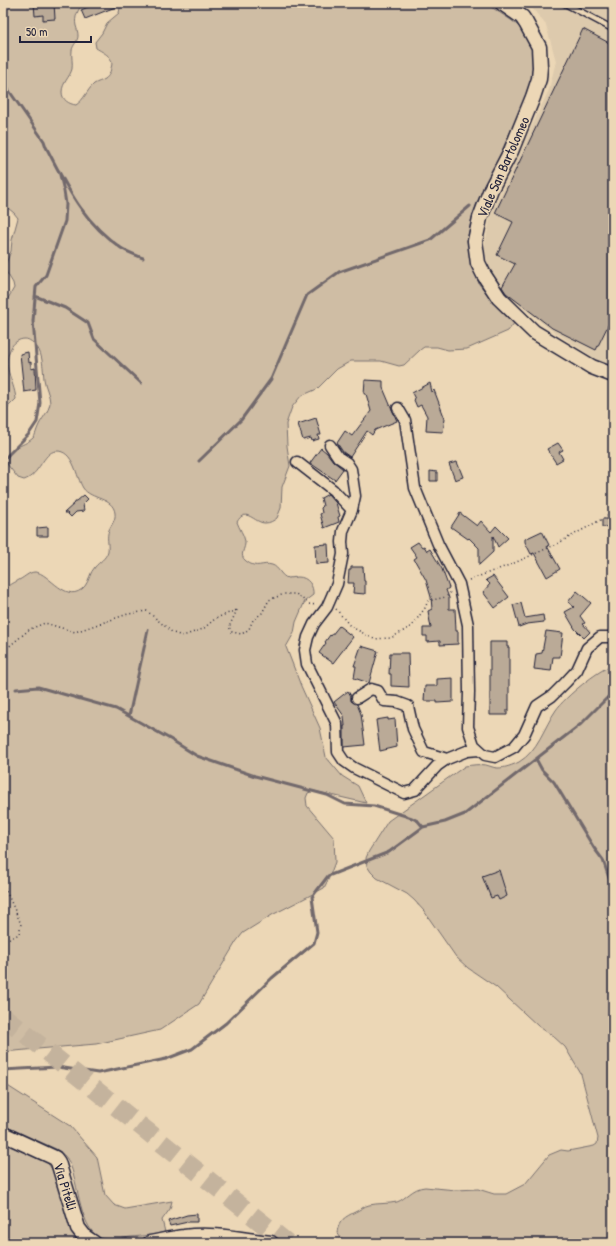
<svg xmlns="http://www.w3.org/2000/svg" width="616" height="1246" font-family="'Patrick Hand',sans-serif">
	<rect width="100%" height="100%" fill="#ecd7b6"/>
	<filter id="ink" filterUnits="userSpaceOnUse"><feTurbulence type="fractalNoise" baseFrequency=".025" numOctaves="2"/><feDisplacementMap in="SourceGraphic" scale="8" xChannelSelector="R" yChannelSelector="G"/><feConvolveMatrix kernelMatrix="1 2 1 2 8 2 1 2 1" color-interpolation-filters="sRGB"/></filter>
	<g filter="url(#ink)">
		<path fill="#ddcaad" d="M528,3H613V366L599,361L550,329L500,290L489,269L484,248L491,213L549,90L556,61L546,25Z"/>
		<path fill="#cfbda4" stroke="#787070" d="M3,3H83C78,10 74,17 76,26C77,29 78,32 78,36C78,41 73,45 72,50C71,56 73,63 72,69C70,77 62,83 62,92C62,100 69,104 76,105C84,100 87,90 94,84C97,82 102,81 105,79C109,76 110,73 111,68C115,57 104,53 96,48L95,42L102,33L107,23L119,13L121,3H485L511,20L522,29L533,50L535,73L530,88L495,166L478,200L472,217L467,240L470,257L479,284L493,301L515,322L508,331L467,349L448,350L437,347H424L420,350L404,365L399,366L381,361H351L337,369L317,389L301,396L292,407L286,424L287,446L290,466L282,487L281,508L277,518C273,521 270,523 265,523C254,523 246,506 237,522C239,528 244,535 245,541C246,549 238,555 246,561C257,570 262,562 272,565C279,567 281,577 288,578C291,578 295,577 298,577C308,577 314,586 313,595L305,601L296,622L294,633L286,647L301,686L320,728L326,757L342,776L358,786L366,803L314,791L308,793L306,798L307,806L334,838L335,862L329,878L324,888L307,897L272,915L243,933L236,942L199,1004L160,1030L96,1044L3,1052V593C8,585 12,584 19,580C25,577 29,572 35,572C49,572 67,607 85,586C89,581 90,572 95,567C99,562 106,559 108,551C109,544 106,537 109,530C111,525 116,520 115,513C113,497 91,500 83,488C76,477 74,450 56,451C43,452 40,475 24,480L18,478L7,464C8,445 22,448 33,438C36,435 36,431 38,427C41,419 49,412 50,403C50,395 45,387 44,379C43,369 43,355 37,347C34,343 29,339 25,339C19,339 15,342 12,346C0,366 14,379 16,399L3,412V307L14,288L13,283L4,268L11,251L12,240L18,218L14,213L3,204Z
			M613,665V1157C609,1168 612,1181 613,1192C614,1209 613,1226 613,1243H349L340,1237L337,1232C339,1220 345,1217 355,1212C360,1210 364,1206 369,1205C378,1203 388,1204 397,1202C406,1199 412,1188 425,1187L456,1190L478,1189L494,1194H506L525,1184L549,1155L561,1150L568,1151L594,1146L597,1144L598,1138L581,1074L565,1047L553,1036L538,1026L496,987L468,968L456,957L424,911L414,900L407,894L377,878L371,872L367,866L366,858L369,851L388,821L465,766C473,765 479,764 486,765C490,766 494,768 498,768C505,768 513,765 519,762C538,751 544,727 556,710C565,697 598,670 613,665Z
			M3,1083L70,1126L97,1157L105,1195L114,1205L125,1209L172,1201L170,1209L162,1220L165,1232C154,1235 142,1236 131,1237C122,1238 111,1241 103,1239C79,1232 79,1182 69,1162C66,1156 62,1153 56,1149L3,1125Z
			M3,1142L46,1161L55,1173L72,1231L75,1238L82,1243H3Z"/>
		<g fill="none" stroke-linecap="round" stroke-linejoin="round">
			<path stroke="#72696c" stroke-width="3" d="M3,82L44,141L46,147C67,187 82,221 121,248C127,252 136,255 143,258
				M35,296L65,308L88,323L94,339L141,383
				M3,460L29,434L37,422L40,403L33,321L36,287L46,275L65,221L66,204L64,191L59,171
				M199,461L241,420L271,379L307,295L339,272L430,240L470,206
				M16,689L38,687L116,709L170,739L197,756L255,776L327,795L345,804L374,806L412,818L418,821L423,827
				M129,716L148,630
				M536,759L542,770L554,782L594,848L603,860L613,890
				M3,1070L57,1067L98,1073L166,1059L192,1049L226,1023L272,978L314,943L317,932L312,897L328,876L389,852L423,827L445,822L465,814L581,724L613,692"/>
		</g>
		<path fill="#baaa97" stroke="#22223b" d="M34,3H54L55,19L43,20V15L35,16Z
			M93,3H123V4L85,19L81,10L93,5Z
			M583,29L613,45V315L596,350L552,328L506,293L502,287L515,264L497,255L513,222L495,213Z
			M28,352L29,363L31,362V369L35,368L36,390L24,392L20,354Z
			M365,380L383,381V388L397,421L375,430L372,435L367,431L350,457L343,452L337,443L345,431L352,436L371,411L366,394H364Z
			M430,383L432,392L434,390L445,419L443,432L426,431L427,416L421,405L417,407L414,400L415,399L412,393Z
			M316,418L321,435H318L319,439L312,441L311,438L303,440L298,424Z
			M558,443L563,450L559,452L563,459L556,463L547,449Z
			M321,448L327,453L333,461L343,469L335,480L310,463Z
			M457,462L463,477L455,480L449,464Z
			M430,471L437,472V481H430Z
			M328,494L336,503L340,516L338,517L339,522L324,528L320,514L322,513L321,508L323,506L321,498Z
			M84,495L88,499L83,504L84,511L76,512L71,517L67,513H64L75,503V501H77Z
			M460,513L477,526L481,521L491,532L496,526L508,538L498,547L493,536V552L479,565V548L469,538L468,539L451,527Z
			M602,519H613V528L602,527Z
			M48,527V536H37V528Z
			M542,531L549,545L547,546L560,569L547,577L534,553L531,554L525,542V539Z
			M418,542L422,547L424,546L427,551L430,549L442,569L449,588L446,590L449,598V609H455L456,631H458V644L440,645V641L427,642V636H423V628H431L428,611L432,609L431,597L426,580L414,559L417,557L410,547Z
			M328,544L329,563L316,564L315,545Z
			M351,567H363L364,581H365V594L353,593L354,583H348L349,570H351Z
			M493,576L509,597L495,608L483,592L490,584L486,580Z
			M577,591L591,603L580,616L585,623L583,624L590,632L584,638L575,629L565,612L574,607L568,602Z
			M521,603L525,618L543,615L544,622L527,624L519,627L513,605Z
			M339,626L353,637L333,663L319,653L326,643L325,642L330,635L331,636Z
			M546,631L563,633L560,657H553L551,671L534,669L536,654L542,653Z
			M490,642H507V647H509V710H507V715H490Z
			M361,646L378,651L369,683L354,678L356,666H354Z
			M390,653H408L409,687L391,686V674H389Z
			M453,678V702L437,703V701H424L425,686H437V679Z
			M348,691L351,696V701L357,704L361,714L365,745L344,747V726H345L344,716L334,702Z
			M388,718V720L395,719L397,747L380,751L376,720Z
			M499,870L507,896L499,900L497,896L491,898L482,876Z
			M197,1214V1222H188L170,1226L168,1221L187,1215Z"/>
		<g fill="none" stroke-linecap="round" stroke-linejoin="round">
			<path stroke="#c4b39d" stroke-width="19" stroke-dasharray="19 10" stroke-linecap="butt" d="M3,1016L287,1243"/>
			<g stroke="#22223b" stroke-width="8">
				<path id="lane" d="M564,3L613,29"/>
			</g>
			<g stroke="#22223b" stroke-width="13">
				<path id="street" d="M398,408L405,420L415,488L438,544L459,584L468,625L469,692L468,727L474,745L485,755L495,757L514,747L524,735L537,706L552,696L565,683L577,670L587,648L600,637H613
					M330,445L338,457L347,463L351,469L355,496L352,510L343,531L342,542L343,554L337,584L327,607L314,624L308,637L305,650L307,664L337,724L338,752L344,761L354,768L404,793L415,790L437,766L447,759L467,751L479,750
					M297,462L333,490L352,510
					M357,698L371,689L378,691L384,701L397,702L408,706L413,729L424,752L447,759"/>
			</g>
			<g stroke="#22223b" stroke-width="17">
				<g id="secondary">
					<path d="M502,3L522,17L526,23L539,47L540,67L539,79L533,97L511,151L491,189L480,218L475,241L478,263L484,275L499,298L534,332L592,367L613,375"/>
					<path id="s1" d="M3,1134L55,1158L58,1162L78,1228L85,1237L94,1243"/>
					<path d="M150,1243C161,1241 173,1238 184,1237C213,1233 243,1240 271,1243"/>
				</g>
			</g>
			<path stroke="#22223b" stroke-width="1.5" stroke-dasharray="1 3" stroke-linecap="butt" d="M469,580L512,564L557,544L613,513
				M336,609L350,626L374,639L391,638L412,626L425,608L428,601L446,597L451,592
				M237,610L229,627L232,632L242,634L249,629L253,620L262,613L269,600L284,594H296L309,604L316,605
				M3,649H6L30,629L45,623L75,632L128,614L147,611L173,633L183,636L203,629L216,618L237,610
				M3,884L21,924L19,934L11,938L3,939"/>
			<use href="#lane" stroke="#ecd7b6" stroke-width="5"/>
			<use href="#street" stroke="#ecd7b6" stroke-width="10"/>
			<use href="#secondary" stroke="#ecd7b6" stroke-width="14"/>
		</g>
	</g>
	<g text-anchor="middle" stroke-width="3" stroke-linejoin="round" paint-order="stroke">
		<g font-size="14" fill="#22223b" stroke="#ecd7b6">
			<text transform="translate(503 167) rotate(-66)" y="5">Viale San Bartolomeo</text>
			<text dy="5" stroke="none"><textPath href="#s1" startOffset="88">Via Pitelli</textPath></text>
		</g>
	</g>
	<rect width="616" height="1246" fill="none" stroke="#ecd7b6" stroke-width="16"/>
	<rect x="8" y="8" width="600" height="1230" fill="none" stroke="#22223b" stroke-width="1.5" filter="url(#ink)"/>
	<path d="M20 36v6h71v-6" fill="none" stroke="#22223b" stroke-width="2"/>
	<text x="26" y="36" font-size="12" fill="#22223b" stroke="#ecd7b6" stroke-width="3" paint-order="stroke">50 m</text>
</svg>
